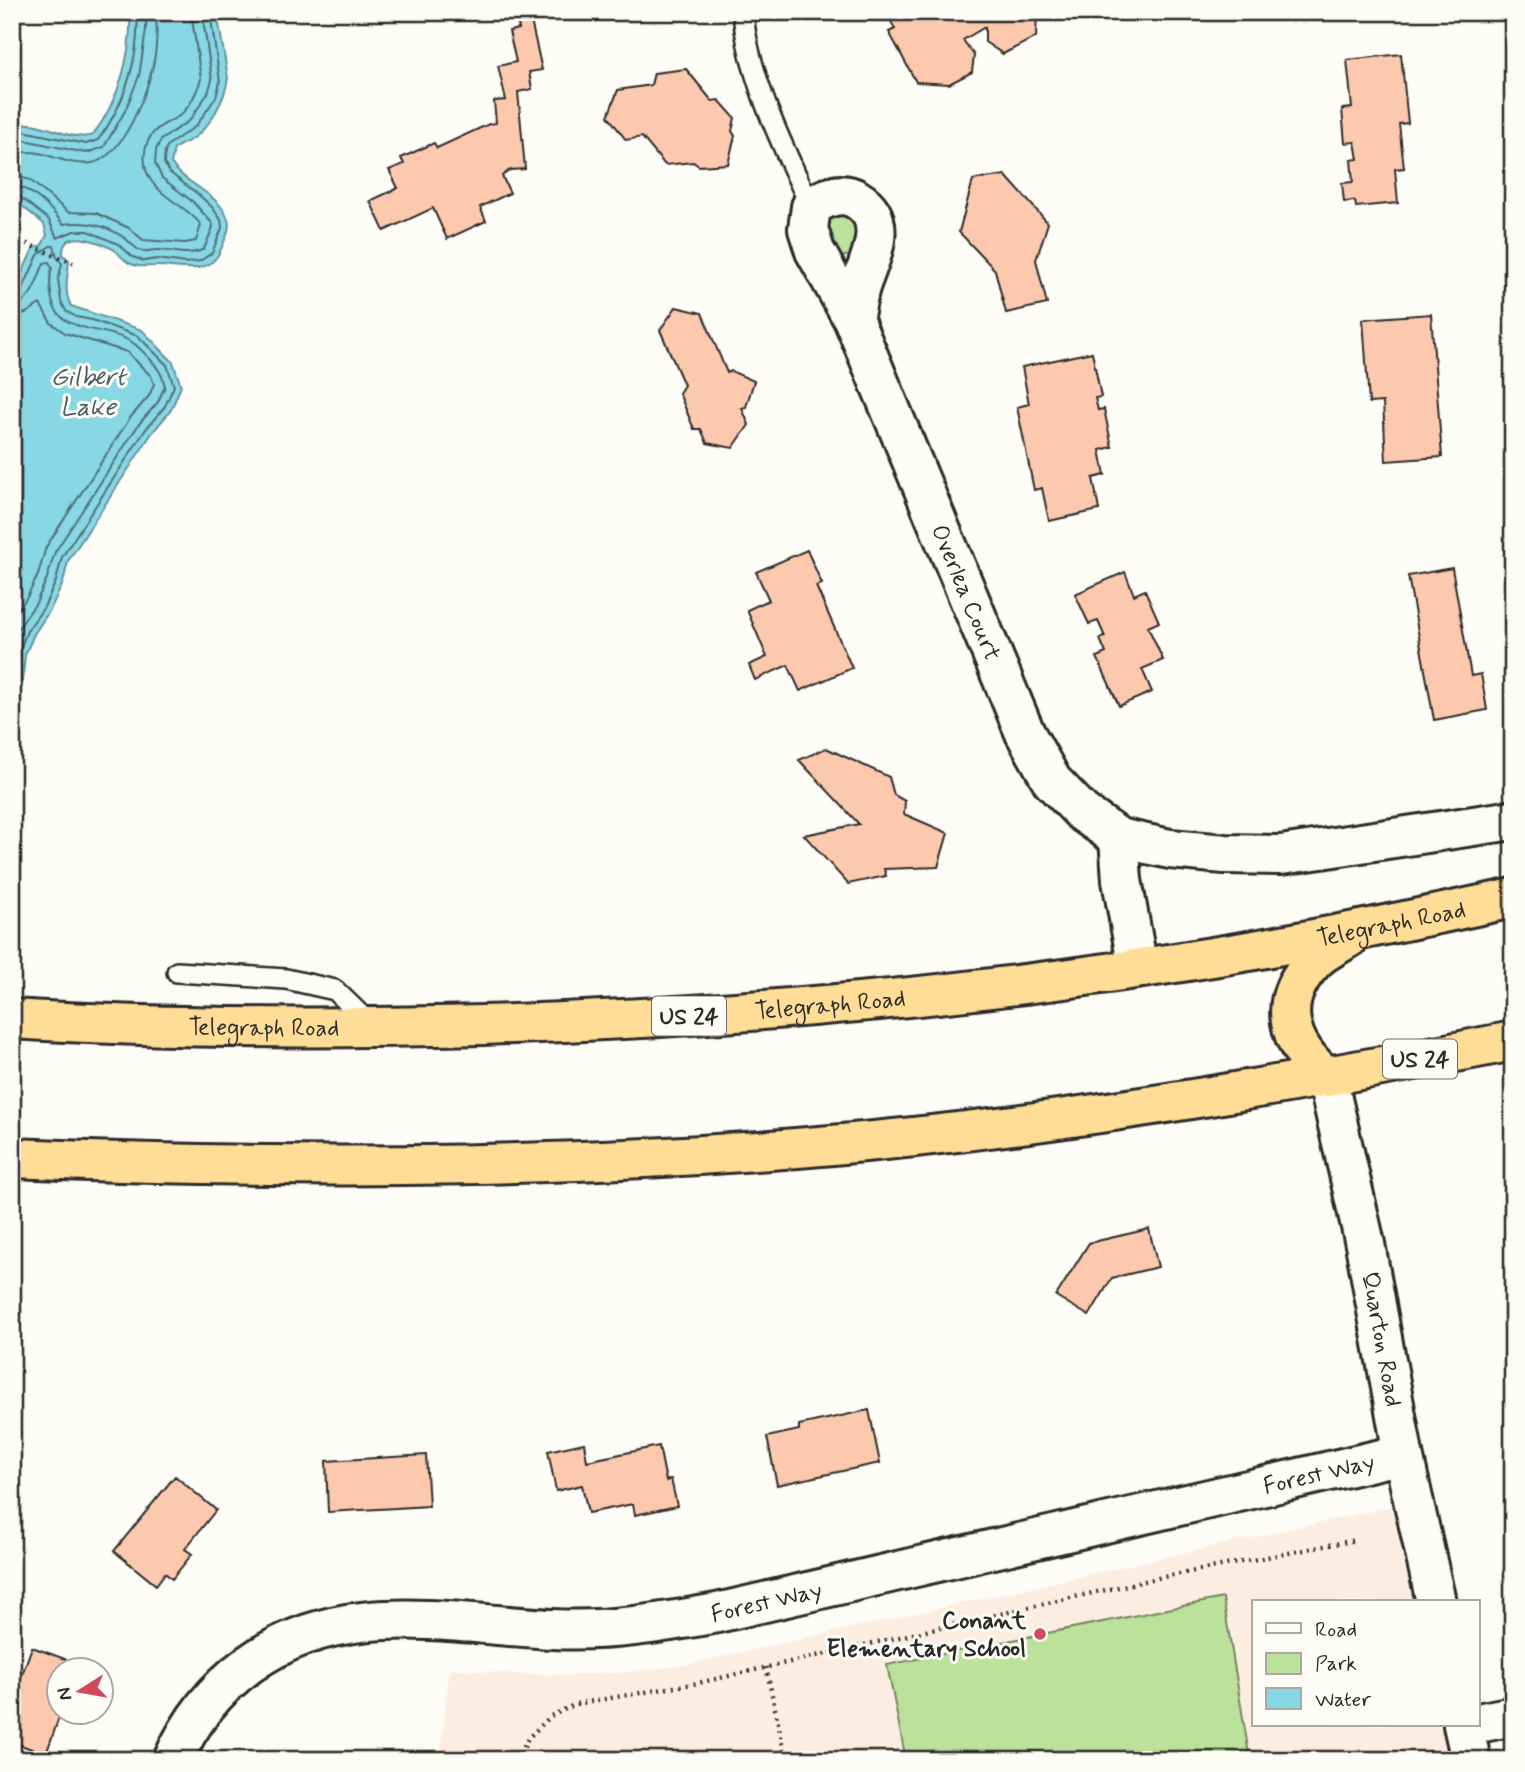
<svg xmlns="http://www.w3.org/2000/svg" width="1525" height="1772" font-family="Mynerve,sans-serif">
	<rect width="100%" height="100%" fill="#fdfcf7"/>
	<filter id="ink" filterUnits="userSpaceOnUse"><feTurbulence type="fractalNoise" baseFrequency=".0143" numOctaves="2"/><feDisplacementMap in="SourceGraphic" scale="14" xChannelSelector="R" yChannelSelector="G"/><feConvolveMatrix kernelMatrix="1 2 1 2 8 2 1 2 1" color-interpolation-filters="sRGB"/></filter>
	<g filter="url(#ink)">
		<path fill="#fdede1" d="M1411,1502L1432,1602H1254V1725H1457L1464,1760H440L449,1668L511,1674L571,1675L630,1672L686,1665Z"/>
		<path fill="#bce19b" stroke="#748663" stroke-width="2" d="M839,207L862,229L852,255L839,257L832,254L825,214Z
			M1223,1598L1250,1760H906L887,1665Z"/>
		<path fill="#88d7e5" stroke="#63929b" stroke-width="2" d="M130,12H217L228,78C225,99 211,125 194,138C188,142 180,144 174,149L171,163C185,185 218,192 228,219C231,229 225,239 221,249C209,279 179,265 155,266C146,266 139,268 129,263C123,260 119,253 113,249C99,242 61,226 63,255L69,260C68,276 63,291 71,306L142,330L173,362L181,386L171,410L152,433L68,561L63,583L50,610L34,634L25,655L22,687H13L12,295L33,249L42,245L47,235L44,224L12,198V128C36,113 67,144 93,135C119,100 132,55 130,12Z"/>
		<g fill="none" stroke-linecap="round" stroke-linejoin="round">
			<path stroke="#507075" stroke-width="2" d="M12,133L23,131L86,144L98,140C125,105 140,56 137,12
				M12,142L24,140L86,153L104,147L125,111L139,76L146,30V12
				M12,153C22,152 29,151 39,153C56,157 74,166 92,163C124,157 148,90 154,61C157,45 157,28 156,12
				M12,175L30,180L68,212L96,213L129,228L143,240L185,243L196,241L201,225C188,207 165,200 152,182C141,167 142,144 155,131C162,124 171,121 179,116C189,109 198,90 201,79L191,12
				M12,185C31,187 53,210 63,224C84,221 107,225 126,239C130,242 134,247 139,250C145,253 149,250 155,250C172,249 187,258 204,249L213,227L212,223L193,202L162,178L155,163L156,150L161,140L190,120L208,93L212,80L202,12
				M12,194L19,196L49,220L57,238L74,231H88L118,244L133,257L144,261L157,259L186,263L200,261L212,253L222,228L221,220L212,207L199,195L169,172L164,163L165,152L168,145L196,126L216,97L220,82L210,12
				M12,297L21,293L38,255L50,246H54L57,257L62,264L58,279L61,301L66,311L76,317L92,320L138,336L167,365L174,386L165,406L146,429L62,557L56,581L44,607L27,631L19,652L16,677L12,680
				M12,305C32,304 37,279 44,263L49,262L52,268C49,277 50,285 51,294C55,337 105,324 133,343C139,347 144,353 149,358C157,366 163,374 165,386L158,402L139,424L55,552L47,578L36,603L19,627L12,645
				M12,316L26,313L40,304L51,323L65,333L127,352L151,376L154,384L149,396L130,418L46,547L38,575L27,597L12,619"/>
		</g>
		<path fill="#fdc9ae" stroke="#2b2b2b" stroke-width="2" d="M515,12H529L542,70L529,72L532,89L518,92L525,169L510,170L502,176L510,193L480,207L486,221L447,239L433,208L384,231L370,201L398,188L389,170L404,164L401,158L434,143L437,148L489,124L496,123L494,101L506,100L498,66L516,62L509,31L519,29Z
			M886,12H1037L1036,37L1003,54L985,42V27L963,40L974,55L972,72L949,84L916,82L889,32L895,29Z
			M1401,54L1408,123L1399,124L1404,168L1395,169L1398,203L1356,207L1355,201L1344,202L1342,183L1353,182L1351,160L1358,159L1355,142L1345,143L1342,109L1352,108L1347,60Z
			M686,69L712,101L719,100L735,118L732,131L735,136L728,164L699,166L693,162L665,165L642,137L626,140L608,116L618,90L651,85L654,73Z
			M1005,175L1048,223L1036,260L1047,304L1006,313L995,270L959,232L973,180Z
			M676,307L702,313L727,373L731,371L754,381L746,407L742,408L749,425L733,448L707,443L701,429H694L679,393L684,385L660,330Z
			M1431,314L1442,457L1386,461L1383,402L1369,403L1363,319Z
			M1092,352L1101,397L1095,398L1098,410L1104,409L1112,447L1100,450L1105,475L1093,478L1099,510L1049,521L1042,488L1034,490L1017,407L1029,404L1022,367Z
			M807,550L822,584L816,586L852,668L800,691L788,665L755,680L749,665L767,657L747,610L769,600L756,572Z
			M1452,568L1471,676L1481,674L1487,710L1434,720L1408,576Z
			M1125,572L1134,595L1145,590L1159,622L1148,627L1163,660L1142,669L1152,692L1119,706L1097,657L1106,653L1100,639L1105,637L1098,621L1089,624L1075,594Z
			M826,748L889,777L894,795L905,801L904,814L948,833L938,867L884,869L886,876L848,884L804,835L859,824L799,760Z
			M1149,1229L1158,1267L1112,1278L1089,1316L1056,1296L1089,1243Z
			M869,1410L880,1463L777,1485L767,1437L799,1430V1425Z
			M584,1443L587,1461L659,1446L666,1481L671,1479L677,1506L635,1515L633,1504L588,1513L582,1485L556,1491L548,1451Z
			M426,1455L429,1506L328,1512L326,1461Z
			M175,1476L216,1510L185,1549L192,1554L172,1579L165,1573L156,1585L114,1551Z
			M32,1647L87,1667L86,1670H60V1712H61L46,1754L12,1742V1702Z"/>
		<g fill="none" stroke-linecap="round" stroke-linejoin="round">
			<g stroke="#2b2b2b" stroke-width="24">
				<path id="lane" d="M743,12C748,77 784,149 811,207
					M177,972L286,979L335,990L371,1025"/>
			</g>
			<g stroke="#2b2b2b" stroke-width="44">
				<g id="street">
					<path id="s1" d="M853,319C856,308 857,297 860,287C869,259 892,220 856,199C840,190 824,198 811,207L808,229L815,251L853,319L1025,733L1052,781L1082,812L1119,838L1170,849L1225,854L1281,855L1513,820"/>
					<path d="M1119,838L1122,880L1138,968"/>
					<path d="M1478,1723L1513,1716"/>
					<path id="s2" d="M173,1760C190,1721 214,1690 248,1665C341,1597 447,1624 553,1629C609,1632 662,1623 717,1613L1403,1454"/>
				</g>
			</g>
			<g stroke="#2b2b2b" stroke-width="44">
				<g id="secondary">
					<path id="s3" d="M1327,1077L1365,1244L1403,1454L1436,1602"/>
					<path d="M1463,1725L1471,1760"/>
				</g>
			</g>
			<g stroke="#2b2b2b" stroke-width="44">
				<g id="highway">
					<path id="s4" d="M12,1019C169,1029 326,1029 483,1025C735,1017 988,995 1237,953C1330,937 1421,918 1513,898"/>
					<path d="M1327,1077C1287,1043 1275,1002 1314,961C1323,951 1338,945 1350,937"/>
					<path d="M12,1158C313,1171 614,1169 914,1137C1115,1115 1314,1080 1513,1041"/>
				</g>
			</g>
			<path stroke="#2b2b2b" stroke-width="4.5" stroke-dasharray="2 5" stroke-linecap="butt" d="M20,241L73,263
				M766,1667L786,1760
				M518,1760L528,1738L551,1716L576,1704L698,1683L1158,1578L1356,1540"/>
			<use href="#lane" stroke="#fdfcf7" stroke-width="19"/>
			<use href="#street" stroke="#fdfcf7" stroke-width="38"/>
			<use href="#secondary" stroke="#fdfcf7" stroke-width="38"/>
			<use href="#highway" stroke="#ffdd96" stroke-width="38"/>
		</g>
	</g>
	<circle fill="#d1495b" stroke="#fdfcf7" stroke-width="2.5" cx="1040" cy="1634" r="7"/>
	<g text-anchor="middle" stroke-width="6" stroke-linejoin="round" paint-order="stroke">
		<g fill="#fdfcf7" stroke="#6a6a68" stroke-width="2">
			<rect x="652" y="996.5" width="74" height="39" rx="5"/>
			<rect x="1383" y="1039.5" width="74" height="39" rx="5"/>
		</g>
		<g font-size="23" font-weight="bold" fill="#2b2b2b">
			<text x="689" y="1024">US 24</text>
			<text x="1420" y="1067">US 24</text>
		</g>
		<g font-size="24" fill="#2b2b2b" stroke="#fdfcf7">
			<text dy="8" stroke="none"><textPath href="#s1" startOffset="598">Overlea Court</textPath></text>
			<text dy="8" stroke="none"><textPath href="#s4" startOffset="1386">Telegraph Road</textPath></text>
			<text dy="8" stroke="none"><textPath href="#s4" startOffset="819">Telegraph Road</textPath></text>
			<text dy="8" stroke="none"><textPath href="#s4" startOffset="252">Telegraph Road</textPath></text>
			<text dy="8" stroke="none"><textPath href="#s3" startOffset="268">Quarton Road</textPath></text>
			<text dy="8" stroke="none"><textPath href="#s2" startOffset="1220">Forest Way</textPath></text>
			<text dy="8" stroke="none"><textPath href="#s2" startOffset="653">Forest Way</textPath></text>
		</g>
		<g font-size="24" font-weight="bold" fill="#2b2b2b" stroke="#fdfcf7" text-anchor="end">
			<text x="1026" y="1628">Conant<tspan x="1026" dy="28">Elementary School</tspan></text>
		</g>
		<g font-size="26" font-style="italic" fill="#475f63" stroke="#fdfcf7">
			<text x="88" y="385">Gilbert<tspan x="88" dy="30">Lake</tspan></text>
		</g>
	</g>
	<rect width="1525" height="1772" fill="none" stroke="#fdfcf7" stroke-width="42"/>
	<rect x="21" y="21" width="1483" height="1730" fill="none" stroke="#2b2b2b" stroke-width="2.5" filter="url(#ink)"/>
	<rect x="1252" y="1600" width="228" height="126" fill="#fdfcf7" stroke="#a9a8a5" stroke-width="2"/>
	<rect x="1266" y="1623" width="35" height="10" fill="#fdfcf7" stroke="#a9a8a5" stroke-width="2"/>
	<text x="1315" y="1636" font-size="21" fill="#2b2b2b">Road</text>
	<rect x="1266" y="1653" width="35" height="21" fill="#bce19b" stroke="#a9a8a5" stroke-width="2"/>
	<text x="1315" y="1670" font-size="21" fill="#2b2b2b">Park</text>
	<rect x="1266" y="1688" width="35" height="21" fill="#88d7e5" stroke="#a9a8a5" stroke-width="2"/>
	<text x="1315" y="1706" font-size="21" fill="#2b2b2b">Water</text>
	<g transform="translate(80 1691) rotate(259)"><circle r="33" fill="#fdfcf7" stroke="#a9a8a5" stroke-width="2"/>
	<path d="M0-5L12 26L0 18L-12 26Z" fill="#d1495b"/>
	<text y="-10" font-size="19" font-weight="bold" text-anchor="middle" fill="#2b2b2b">N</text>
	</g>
</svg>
